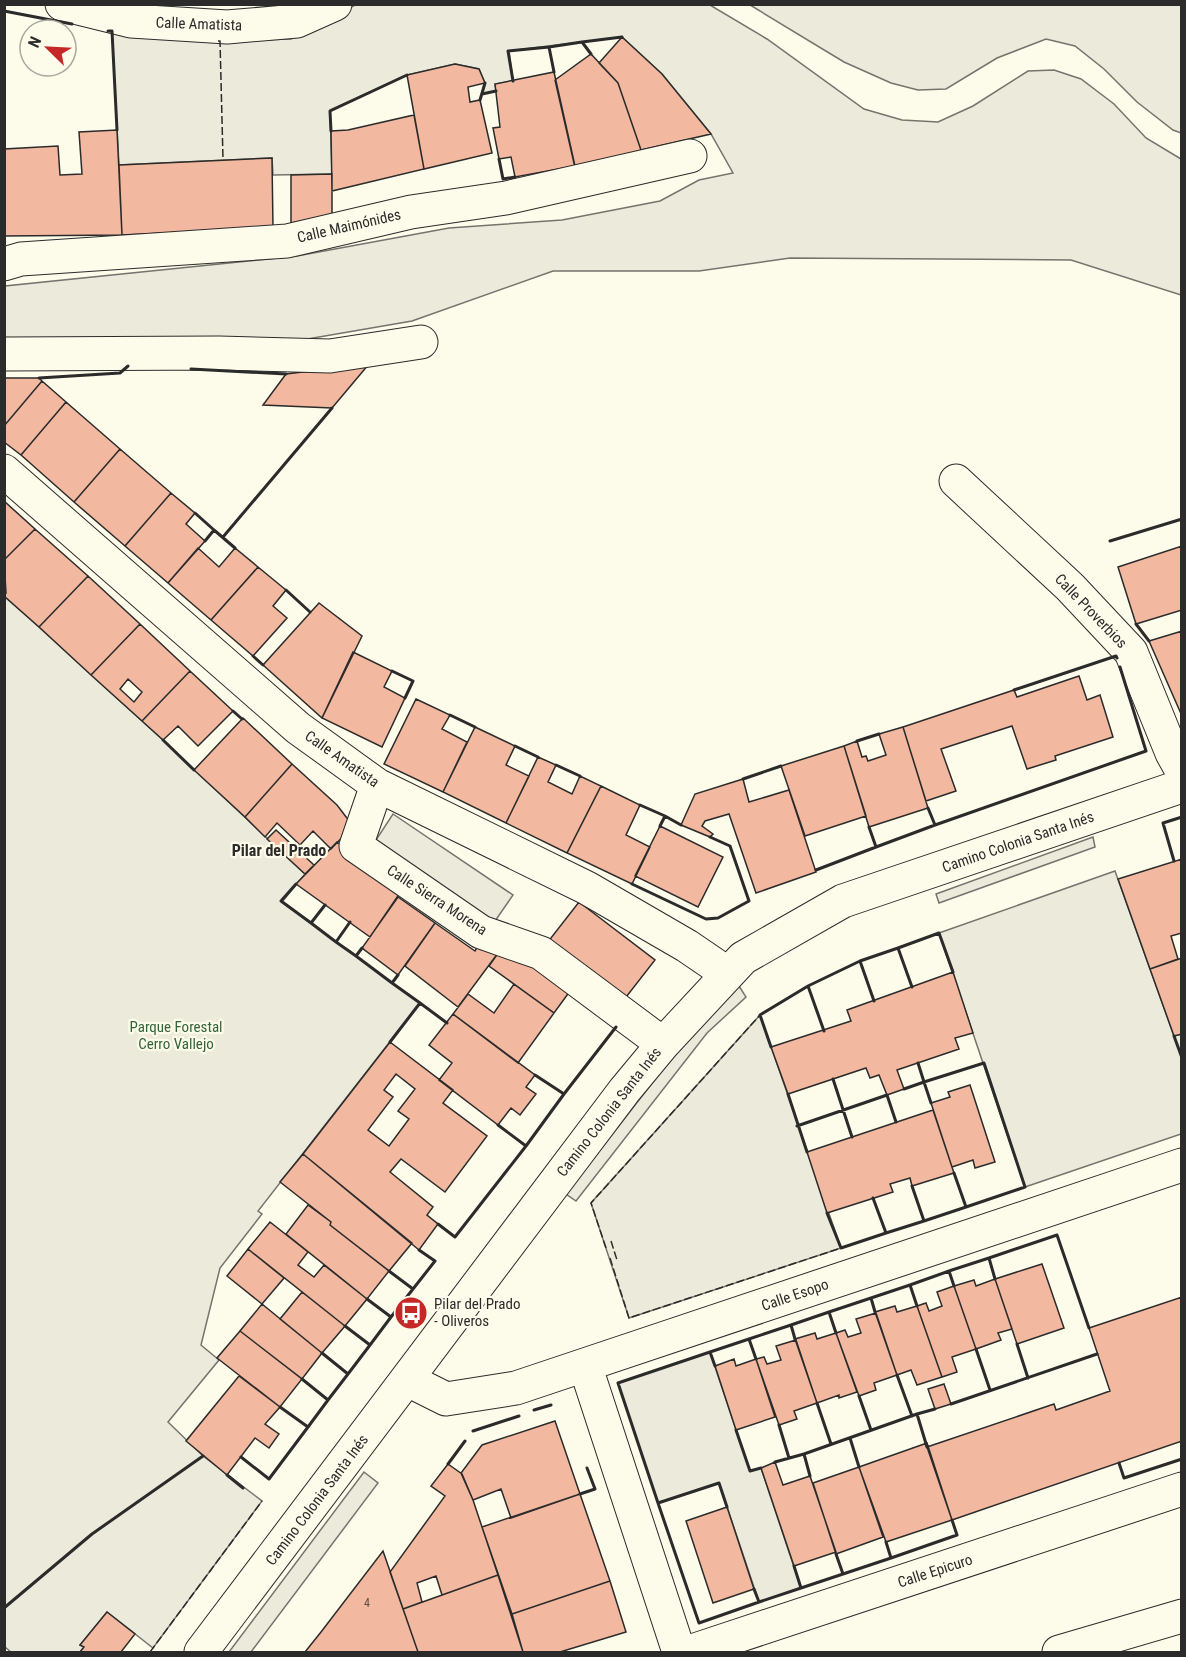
<svg xmlns="http://www.w3.org/2000/svg" width="1186" height="1657" font-family="'Roboto Condensed',sans-serif">
	<rect width="100%" height="100%" fill="#fdfbea"/>
	<path fill="#ecebdb" stroke="#74746e" stroke-width="1.5" d="M357,4L710,5L767,39L864,109L902,120L938,122L973,106L1028,71L1054,70L1081,79L1114,104L1146,138L1181,159V295L1071,260L790,258L699,271H553L412,321L290,342L5,341V286L297,256L449,228L562,220L660,201L699,180L733,173L711,134L662,74L622,37L509,51L513,81L495,84L496,91L482,94L485,83L479,69L455,64L407,75L330,110L332,174L273,175L272,158L119,165L112,31L219,41L291,39Z
		M750,5H1181V133L1173,130L1137,102L1104,69L1075,46L1046,39L997,58L946,89L918,90L891,83L844,62Z
		M5,596L163,740L305,874L282,902L420,1003L258,1211L262,1214L220,1268L201,1345L219,1360L168,1422L203,1456L262,1501L153,1648L107,1612L80,1645L84,1647L80,1652H11L5,1647Z
		M1115,871L1174,1036L1181,1034V1134L1025,1187L939,933Z
		M760,1015L841,1248L629,1318L591,1203Z
		M710,1352L750,1471L761,1468L801,1588L759,1602L719,1483L658,1503L618,1383Z"/>
	<path fill="#eceadb" stroke="#74746e" stroke-width="1.5" d="M393,814L513,895L493,924L374,843Z
		M1093,837L1095,847L939,903L936,894Z
		M739,986L746,997L707,1033L576,1201L566,1194L698,1024Z
		M364,1472L378,1483L251,1652H229Z"/>
	<path fill="#f2b8a0" stroke="#2b2b2b" stroke-width="1.5" fill-rule="evenodd" d="M622,37L662,74L711,134L641,150L618,83L599,63Z
		M591,54L618,83L641,150L576,172L555,80Z
		M455,64L479,69L485,83L468,87L470,102L480,100L492,153L424,169L407,75Z
		M554,72L575,166L515,177L511,157L499,159L493,128L500,127L495,84Z
		M414,115L424,169L332,191L331,131L348,130Z
		M117,130L122,235L4,236V149L58,146L60,175L82,174L79,132Z
		M272,158L273,228L122,235L119,165Z
		M332,174V215L291,223V175Z
		M369,364L332,408L263,405L286,374Z
		M4,378H39L42,381L4,426Z
		M42,381L66,402L21,455L4,442V426Z
		M66,402L120,449L74,502L21,455Z
		M120,449L171,493L125,546L74,502Z
		M171,493L195,513L186,524L205,541L168,583L125,546Z
		M4,501L35,529L4,560Z
		M35,529L88,576L39,627L4,596L6,593L4,560Z
		M1182,546V610L1136,624L1118,567Z
		M198,548L219,567L235,548L258,567L211,620L168,583Z
		M258,567L286,590L273,606L287,618L253,656L211,620Z
		M88,576L140,624L91,675L39,627Z
		M319,603L362,636L322,718L263,665Z
		M140,624L190,671L142,721L91,675ZM128,679L142,692L134,702L120,689Z
		M1182,631V716L1149,641Z
		M353,652L392,671L384,687L405,698L382,747L322,718Z
		M190,671L233,711L198,746L178,726L163,740L142,721Z
		M1079,676L1087,700L1100,695L1113,737L1055,756L1056,760L1027,769L1012,726L941,749L956,791L926,801L903,727L1014,690L1017,697Z
		M416,699L450,715L442,729L467,742L443,792L384,764Z
		M243,718L292,764L245,817L194,770Z
		M475,727L515,746L506,765L529,776L506,823L443,792Z
		M903,727L928,808L869,827L844,746L857,741L862,757L866,756L868,761L886,755L879,734Z
		M844,746L866,816L805,836L781,766Z
		M538,757L556,765L548,782L572,794L580,776L601,786L567,853L506,823Z
		M292,764L337,805L353,826L331,849L313,831L300,845L277,823L265,837L245,817Z
		M743,779L749,802L789,790L816,872L756,893L729,814L705,821L702,826L713,834L710,837L681,825L695,794Z
		M601,786L640,805L626,835L650,847L632,884L567,853Z
		M660,826L723,857L698,907L635,876Z
		M276,830L314,865L305,874L267,839Z
		M337,842L404,887L370,937L296,884Z
		M1182,859V933L1171,936L1178,959L1150,969L1118,879Z
		M398,897L435,923L398,975L362,948Z
		M579,902L655,960L623,1001L547,943Z
		M435,923L475,951L482,939L501,949L458,1007L405,966Z
		M501,949L573,987L554,1013L489,966Z
		M1182,958V1034L1174,1036L1150,969Z
		M953,972L973,1033L955,1038L959,1049L897,1070L904,1089L887,1095L879,1075L870,1078L866,1068L788,1094L771,1047L851,1021L847,1010Z
		M514,984L554,1013L518,1063L453,1014L468,994L494,1013Z
		M453,1014L535,1075L526,1087L536,1094L520,1115L511,1108L498,1125L439,1080L452,1063L429,1045Z
		M390,1042L453,1090L443,1103L487,1136L445,1192L401,1159L390,1172L433,1207L427,1215L438,1224L419,1250L303,1154ZM396,1074L415,1089L398,1111L409,1119L389,1146L368,1130L393,1097L384,1090Z
		M970,1085L995,1162L975,1168L973,1160L952,1167L931,1103L950,1097L948,1092Z
		M933,1110L954,1173L912,1186L910,1178L890,1184L893,1192L827,1213L807,1152Z
		M303,1154L412,1243L389,1271L330,1225L331,1222L280,1182Z
		M308,1205L331,1222L330,1225L389,1271L367,1299L286,1234Z
		M270,1222L308,1252L298,1265L314,1277L324,1265L367,1299L345,1326L248,1249Z
		M248,1249L284,1278L262,1304L227,1276Z
		M1042,1264L1064,1328L1017,1344L995,1279Z
		M995,1279L1012,1329L998,1333L1001,1340L976,1349L954,1286L974,1280L976,1286Z
		M954,1286L976,1349L952,1357L957,1372L942,1377L917,1306L926,1303L929,1311L942,1306L937,1292Z
		M302,1292L345,1326L322,1353L280,1319Z
		M1182,1297V1441L952,1520L927,1447L1054,1404L1056,1410L1110,1391L1089,1328Z
		M262,1304L322,1353L302,1379L240,1331Z
		M895,1306L897,1312L917,1306L942,1377L917,1385L911,1370L897,1375L875,1312Z
		M876,1313L897,1375L874,1383L876,1390L859,1396L836,1333L845,1330L848,1337L861,1333L856,1319Z
		M240,1331L302,1379L280,1407L217,1358Z
		M815,1333L817,1339L836,1333L857,1392L839,1398V1395L817,1403L795,1339Z
		M796,1340L817,1403L794,1411L797,1419L779,1425L756,1359L764,1357L767,1364L781,1360L776,1346Z
		M734,1359L736,1366L756,1359L775,1417L736,1430L715,1366Z
		M239,1376L280,1407L265,1424L279,1434L269,1448L255,1438L227,1475L186,1441Z
		M944,1384L951,1404L935,1409L928,1389Z
		M555,1421L580,1494L511,1518L501,1489L473,1500L461,1473L482,1445Z
		M927,1443L952,1520L886,1542L859,1467Z
		M775,1462L783,1485L810,1476L836,1552L794,1566L761,1468Z
		M448,1464L462,1474L473,1500L498,1575L442,1595L436,1576L417,1583L422,1602L403,1609L390,1572L445,1496L431,1486Z
		M859,1467L883,1537L836,1554L813,1483Z
		M580,1494L610,1581L512,1614L482,1527Z
		M727,1507L754,1589L713,1603L686,1521Z
		M383,1551L418,1652H305L321,1632Z
		M498,1575L523,1652H418L403,1609Z
		M610,1581L626,1632L560,1652H523L512,1614Z
		M107,1612L135,1634L121,1652H80L84,1647L80,1645Z"/>
	<g fill="none" stroke-linecap="round" stroke-linejoin="round">
		<g stroke="#2b2b2b" stroke-width="35">
			<path id="minor" d="M62,4L131,21L227,27L297,21L335,4
				M4,264L21,259L287,241L411,212L506,198L690,156
				M4,354L219,353L330,356L421,342
				M4,471L298,728L377,785L587,888L687,946L728,974
				M956,481L1070,587L1131,652L1172,753L1182,771
				M377,785L356,846L481,932L541,953L663,1044
				M585,1365L679,1652
				M408,1380L446,1399L516,1388L1182,1165
				M201,1652L624,1091L663,1044L743,958L843,901L1182,786
				M689,1652L1182,1489"/>
		</g>
		<g stroke="#2b2b2b" stroke-width="35">
			<path id="major" d="M1059,1652L1182,1616"/>
		</g>
		<use href="#minor" stroke="#fdfbea" stroke-width="33"/>
		<use href="#major" stroke="#fdfbea" stroke-width="33"/>
		<path stroke="#2b2b2b" stroke-width="1.5" stroke-dasharray="8 3" stroke-linecap="butt" d="M218,41H220L223,159
			M611,1241L617,1260
			M606,1248L591,1203L760,1015
			M610,1258L629,1318L841,1248
			M150,1652L262,1501"/>
		<path stroke="#2b2b2b" stroke-width="3" d="M4,11L72,24
			M108,31H112L117,130
			M549,47L582,42
			M591,54L582,42L622,37
			M513,81L508,51L549,47L554,72
			M482,94L496,91
			M480,100L485,83
			M331,131L330,111L407,75
			M499,159L503,179L515,177
			M191,369L286,374
			M39,378L120,373L128,366
			M195,513L214,530
			M223,537L332,408
			M205,541L214,530L235,548
			M1110,541L1182,519
			M286,590L310,612
			M1136,624L1149,641
			M253,656L263,665
			M392,671L413,681L405,698
			M1014,690L1116,656L1117,658
			M233,711L242,719
			M450,715L475,727
			M163,740L194,770
			M857,741L879,734
			M515,746L538,757
			M556,765L580,776
			M743,779L781,766
			M640,805L665,816
			M935,825L1146,751L1120,667
			M660,826L665,816L681,825
			M876,847L935,825L928,808
			M1174,861L1163,823L1182,817
			M816,870L876,847L869,827
			M296,884L281,901L311,923
			M632,884L706,919L718,918L749,901L730,846L710,837
			M325,905L311,923L336,942
			M350,922L336,942L356,956
			M362,948L356,956L392,983
			M898,948L939,933L953,972
			M398,975L392,983L420,1003
			M874,1001L860,961L898,948L912,987
			M824,1031L808,986L860,961
			M1174,1036L1182,1058
			M390,1042L420,1003L447,1023
			M771,1047L760,1015L808,986
			M535,1075L564,1094L616,1027
			M833,1079L852,1137
			M904,1089L924,1082L918,1063
			M788,1094L807,1152
			M931,1103L924,1082L984,1063L1025,1187L966,1207L954,1173
			M498,1125L526,1146L564,1094
			M797,1126L887,1095L896,1122
			M827,1213L841,1248L886,1233L873,1198
			M924,1221L966,1207
			M438,1224L455,1237L526,1146
			M886,1233L924,1221L912,1186
			M989,1258L1057,1235L1089,1328
			M389,1271L413,1289L391,1317
			M949,1271L989,1258L995,1279
			M910,1285L949,1271L954,1286
			M413,1289L435,1261L419,1250
			M871,1298L910,1285L917,1306
			M829,1312L871,1298L875,1312
			M791,1325L829,1312L836,1333
			M345,1326L370,1345L391,1317L367,1299
			M749,1339L791,1325L795,1339
			M1017,1344L1028,1378
			M976,1349L990,1390
			M710,1352L749,1339L756,1359
			M322,1353L348,1374L328,1400
			M348,1374L370,1345
			M897,1375L912,1416
			M302,1379L328,1400L308,1427
			M859,1396L871,1430
			M817,1403L831,1444
			M951,1404L1097,1354
			M534,1410L551,1405
			M779,1425L789,1458
			M736,1430L750,1471L761,1468
			M473,1431L519,1416
			M850,1438L859,1467
			M927,1447L917,1414L935,1409
			M804,1454L917,1414
			M241,1457L269,1479L308,1427L280,1407
			M775,1462L804,1454L810,1476
			M1119,1463L1124,1478L1182,1459
			M448,1464L465,1441
			M227,1475L243,1488
			M580,1494L595,1489L587,1468
			M658,1503L618,1383L710,1352L715,1366
			M727,1507L719,1483L658,1503L699,1623L759,1602L754,1589
			M891,1558L957,1535L952,1520
			M794,1566L801,1588L843,1574L836,1554
			M843,1574L891,1558L886,1542
			M759,1602L801,1588
			M4,1608L92,1534L203,1456"/>
	</g>
	<defs>
		<g id="bus-disc" transform="scale(1.725)"><circle r="9.5" fill="#c62828" stroke="#fdfbea"/><path d="M-5-6H5V4H4V6H2V4H-2V6H-4V4H-5ZM-3.5-4V0h7V-4ZM-3.5 1.2v1.5H-2V1.2ZM2 1.2v1.5H3.5V1.2Z" fill="#fff"/></g>
	</defs>
	<g fill-rule="evenodd">
		<use href="#bus-disc" x="411" y="1313"/>
	</g>
	<g text-anchor="middle" stroke-width="4.5" stroke-linejoin="round" paint-order="stroke">
		<g font-size="12" fill="#5d4e48">
			<text x="367" y="1607">4</text>
		</g>
		<g font-size="15" fill="#2b2b2b" stroke="#fdfbea">
			<text transform="translate(199 24) rotate(2)" y="5">Calle Amatista</text>
			<text transform="translate(349 226) rotate(-13)" y="5">Calle Maimónides</text>
			<text transform="translate(1091 611) rotate(46)" y="5">Calle Proverbios</text>
			<text transform="translate(342 759) rotate(35)" y="5">Calle Amatista</text>
			<text transform="translate(1018 842) rotate(-19)" y="5">Camino Colonia Santa Inés</text>
			<text transform="translate(437 900) rotate(33)" y="5">Calle Sierra Morena</text>
			<text transform="translate(609 1112) rotate(-52)" y="5">Camino Colonia Santa Inés</text>
			<text transform="translate(795 1295) rotate(-19)" y="5">Calle Esopo</text>
			<text transform="translate(317 1500) rotate(-53)" y="5">Camino Colonia Santa Inés</text>
			<text transform="translate(935 1571) rotate(-18)" y="5">Calle Epicuro</text>
		</g>
		<g font-size="15" fill="#34623c" stroke="#fdfbea">
			<text x="176" y="1032">Parque Forestal<tspan x="176" dy="17">Cerro Vallejo</tspan></text>
		</g>
		<g font-size="15" fill="#2b2b2b" stroke="#fdfbea" text-anchor="start">
			<text x="434" y="1309">Pilar del Prado<tspan x="434" dy="17">- Oliveros</tspan></text>
		</g>
		<g font-size="16" font-weight="bold" fill="#2b2b2b" stroke="#fdfbea">
			<text x="279" y="856">Pilar del Prado</text>
		</g>
	</g>
	<rect width="1186" height="1657" fill="none" stroke="#2b2b2b" stroke-width="12"/>
	<g transform="translate(48 48) rotate(294)"><circle r="28" fill="#fdfbea" stroke="#a9a89e" stroke-width="1.5"/>
	<path d="M0-4.5L10 22L0 15L-10 22Z" fill="#c62828"/>
	<text y="-9" font-size="16" font-weight="bold" text-anchor="middle" fill="#2b2b2b">N</text>
	</g>
</svg>
